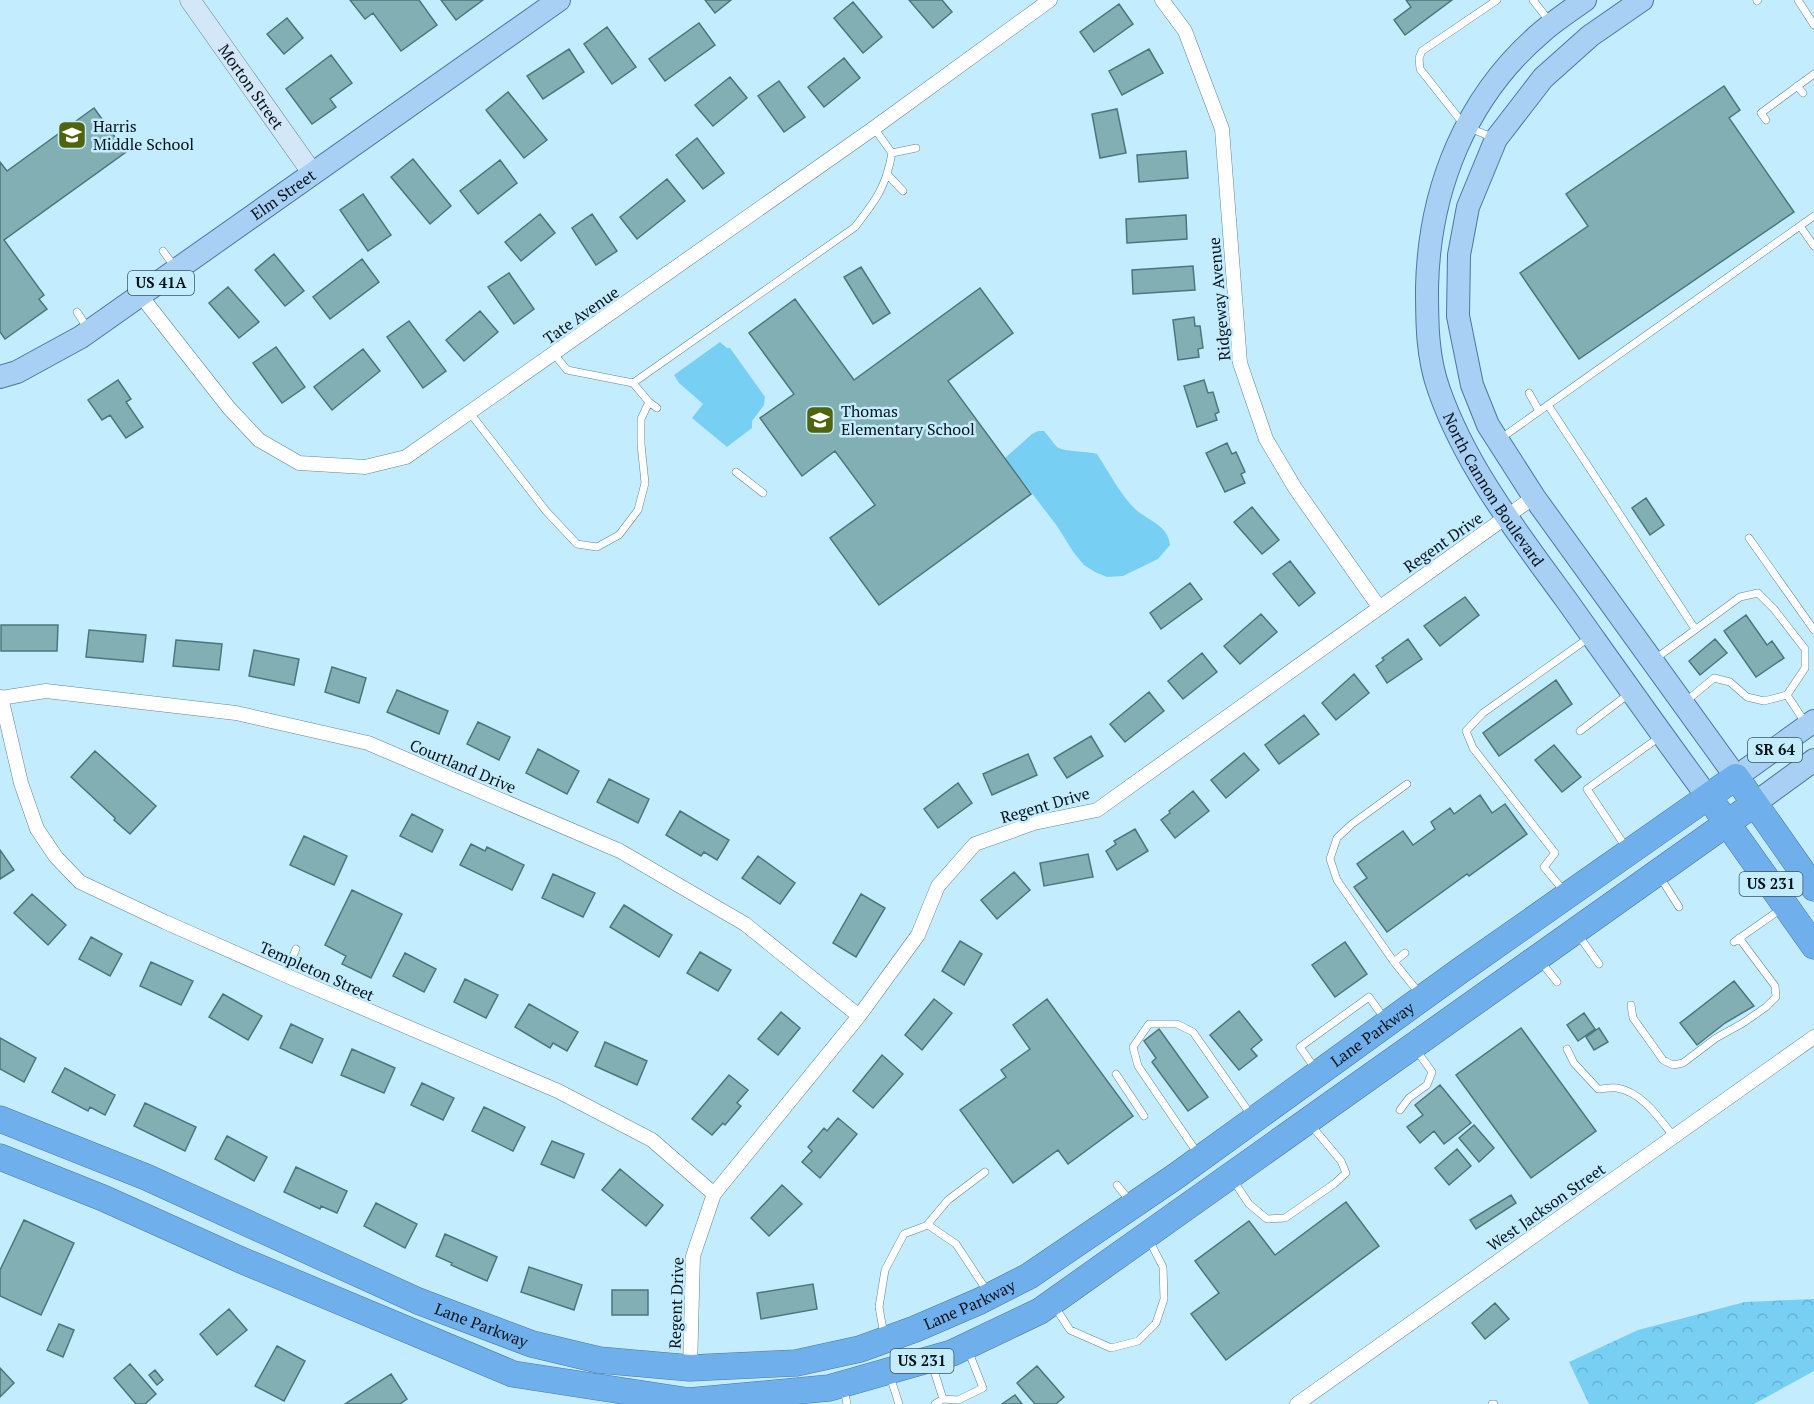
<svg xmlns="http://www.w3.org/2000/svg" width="1814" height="1404" font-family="'PT Serif',serif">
	<defs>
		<pattern id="forest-crowns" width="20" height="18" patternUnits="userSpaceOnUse" patternTransform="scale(1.5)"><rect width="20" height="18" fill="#77cff4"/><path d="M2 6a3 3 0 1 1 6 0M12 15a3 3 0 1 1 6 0" fill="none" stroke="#65b1d1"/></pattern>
	</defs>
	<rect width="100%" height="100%" fill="#c4ecff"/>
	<path fill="#77cff4" d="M720,342L727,348H730L765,397L764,405L752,421V428L727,447L692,418L703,404L679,383L674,375Z
		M1038,431H1044C1049,436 1052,442 1057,447C1063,452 1087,451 1097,454C1109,472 1119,493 1135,509C1149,521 1168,525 1170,545L1158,559L1123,576L1107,577L1095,572L1084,565L1074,553L1057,526L1005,458L1032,434Z"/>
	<path fill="url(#forest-crowns)" d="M1814,1299V1371L1754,1404H1589L1569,1362L1638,1330L1745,1302Z"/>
	<path fill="#82afb4" stroke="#4b777c" stroke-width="1.5" d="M350,0H419L437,25L401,51L373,13L365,19Z
		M441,0H483L456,20Z
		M705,0H731L715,13Z
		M909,0H942L952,12L933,28Z
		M1406,0H1452L1405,35L1394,20L1411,7Z
		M853,2L882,37L863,53L834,18Z
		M1119,4L1133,24L1094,52L1080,32Z
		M287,18L303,38L284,54L267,34Z
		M699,23L715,45L665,81L649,59Z
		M607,27L636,67L612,84L584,44Z
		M569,49L584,72L543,99L527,76Z
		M1149,49L1163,73L1122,95L1109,71Z
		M331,55L352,83L330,99L336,107L312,124L286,89Z
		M844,58L860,78L824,107L808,87Z
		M730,77L747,98L713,126L695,105Z
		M779,81L805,117L784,132L758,96Z
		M1724,86L1740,110L1729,118L1794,212L1579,359L1520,273L1588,226L1566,194Z
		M508,92L547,140L524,158L486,110Z
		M94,108L126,152L4,240L44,295L39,299L47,309L5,339L0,332V162L7,171Z
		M1117,109L1126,153L1100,158L1092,114Z
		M697,138L724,173L703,189L676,155Z
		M1186,151L1188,178L1139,182L1137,155Z
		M413,159L451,206L430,224L391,177Z
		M500,160L517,183L478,214L460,191Z
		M667,179L685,201L637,239L620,217Z
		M363,194L391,235L368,251L340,210Z
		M540,214L555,233L521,261L505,242Z
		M592,214L617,251L596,265L572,228Z
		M1186,215L1187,239L1127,243L1126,219Z
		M274,254L304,291L285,306L255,270Z
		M362,259L379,282L330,319L313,297Z
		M1193,266L1195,290L1133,294L1132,270Z
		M861,267L890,313L873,324L844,277Z
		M509,273L534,309L514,324L488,287Z
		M228,287L259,322L239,338L209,303Z
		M980,288L1013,333L948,381L1031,494L879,605L830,538L875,505L835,451L802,476L760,418L794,394L749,333L795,299L854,380Z
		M480,311L498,332L464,361L446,340Z
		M1194,317L1195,326H1200L1203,348L1198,349L1199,357L1178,360L1173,320Z
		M409,321L446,371L423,388L387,337Z
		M276,347L305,387L282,403L253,363Z
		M363,349L380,371L332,410L314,387Z
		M118,380L131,399L126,402L143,427L126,438L110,415L102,420L88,400Z
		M1204,380L1208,393L1213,392L1219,412L1215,414L1217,420L1197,427L1184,386Z
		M1227,443L1232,454L1236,452L1245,472L1241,474L1245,483L1225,492L1206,453Z
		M1646,498L1664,525L1650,535L1632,508Z
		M1252,507L1279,540L1262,554L1234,522Z
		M1290,561L1315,593L1299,606L1273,574Z
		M1190,583L1202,599L1161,629L1150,613Z
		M1465,597L1479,615L1440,646L1424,626Z
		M1261,614L1277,632L1240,664L1224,646Z
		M1746,615L1767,645L1772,641L1784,658L1756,677L1724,631Z
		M1,625H58L57,651H1Z
		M89,630L146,635L143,662L86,657Z
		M1408,639L1422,659L1387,683L1376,666L1384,660L1382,658Z
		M1715,639L1727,653L1700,675L1689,661Z
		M176,640L222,644L219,670L173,666Z
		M254,650L299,659L294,685L249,676Z
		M1202,653L1217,672L1183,699L1168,681Z
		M332,667L366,678L359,703L325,692Z
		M1354,674L1369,693L1336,720L1322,703Z
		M1556,680L1572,704L1499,756L1483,733Z
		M397,690L448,711L439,734L387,712Z
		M1149,692L1164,711L1125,742L1110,724Z
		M1304,715L1319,734L1279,764L1265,745Z
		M478,722L510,737L499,760L467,744Z
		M1091,736L1103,756L1067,778L1054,758Z
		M1554,745L1581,777L1562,792L1535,760Z
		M538,749L579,771L567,794L526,773Z
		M95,751L156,806L130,834L114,820L115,818L71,777Z
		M1244,753L1259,770L1226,798L1211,780Z
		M1028,754L1037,775L992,795L983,774Z
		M609,779L649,799L638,823L597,802Z
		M958,783L972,803L938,828L924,809Z
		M1193,791L1209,811L1175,838L1161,820L1170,813L1169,811Z
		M1480,795L1492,813L1505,804L1527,834L1469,876L1467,874L1387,932L1354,887L1367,878L1357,864L1403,831L1413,845L1435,829L1431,822L1450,808L1454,814Z
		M680,811L729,840L717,860L704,852L701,856L666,835Z
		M412,814L443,830L432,852L400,836Z
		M1135,829L1148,851L1117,870L1106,851L1116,844L1114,841Z
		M304,836L347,856L334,885L290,865Z
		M471,844L485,851L487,847L524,865L512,890L460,865Z
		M0,850L14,870L0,879Z
		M1088,854L1093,877L1044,886L1040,863Z
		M758,856L795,883L780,904L742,878Z
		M1014,872L1030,890L997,919L981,900Z
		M553,874L595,893L583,917L542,898Z
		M352,890L402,914L371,978L342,964L346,956L325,945Z
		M32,894L66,925L48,945L14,913Z
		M861,894L885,908L856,957L833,943Z
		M624,905L672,935L659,957L610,927Z
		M91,937L122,954L110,976L79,959Z
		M960,941L982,954L964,985L942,971Z
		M1345,942L1367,974L1335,997L1312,965Z
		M700,952L731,970L718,991L687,973Z
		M405,953L436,969L424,992L393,976Z
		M151,962L193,981L181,1005L140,986Z
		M465,979L498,995L486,1018L454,1002Z
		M1734,981L1754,1006L1725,1023L1697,1045L1680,1023Z
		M223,994L262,1016L248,1040L209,1017Z
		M934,999L952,1013L922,1050L905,1035Z
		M1047,999L1133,1116L1068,1164L1058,1150L1013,1183L960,1110L1006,1077L1001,1070L1030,1049L1013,1025Z
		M529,1004L578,1032L567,1051L553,1043L550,1048L515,1027Z
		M1239,1011L1262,1040L1251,1049L1257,1056L1239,1070L1210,1035Z
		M781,1012L800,1028L778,1055L758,1039Z
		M1584,1013L1595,1029L1578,1041L1567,1025Z
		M291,1024L323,1039L312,1063L280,1048Z
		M1521,1028L1596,1131L1531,1178L1456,1075Z
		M1599,1028L1608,1042L1594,1050L1586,1037Z
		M1159,1029L1208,1097L1188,1111L1152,1062L1156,1058L1144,1041Z
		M0,1038L36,1058L24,1082L0,1069Z
		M605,1042L647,1061L637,1085L595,1066Z
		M352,1049L395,1068L384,1093L341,1075Z
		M882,1055L903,1074L873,1108L853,1091Z
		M65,1068L115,1095L105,1115L90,1107L88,1111L52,1092Z
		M729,1075L748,1090L737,1103L741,1106L725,1125L723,1123L712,1135L692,1119Z
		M422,1083L454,1098L443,1120L411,1105Z
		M1440,1085L1471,1123L1444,1144L1434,1131L1420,1143L1407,1127L1423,1115L1415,1105Z
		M145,1103L196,1127L185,1151L134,1126Z
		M484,1107L525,1127L513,1151L472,1131Z
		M838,1118L857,1134L820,1178L802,1162L812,1151L808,1147L824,1128L827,1131Z
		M1474,1125L1494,1148L1479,1162L1459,1138Z
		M227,1136L267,1157L254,1181L215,1159Z
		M552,1141L584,1154L574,1178L541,1164Z
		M1457,1149L1471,1166L1449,1185L1435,1168Z
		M296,1167L347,1191L337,1213L321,1206L320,1209L284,1192Z
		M620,1169L663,1205L646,1226L602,1190Z
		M782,1185L802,1204L769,1236L751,1218Z
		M1511,1195L1516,1203L1476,1229L1470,1220Z
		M1346,1202L1379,1246L1226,1360L1191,1314L1219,1293L1195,1261L1249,1221L1275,1255Z
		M376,1203L417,1224L405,1248L364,1226Z
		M24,1220L74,1243L41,1315L0,1296V1270Z
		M445,1234L497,1257L487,1281L451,1265L452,1263L436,1256Z
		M529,1267L582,1285L574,1310L521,1292Z
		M813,1284L817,1309L761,1319L757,1293Z
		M612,1290H648V1315H612Z
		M1495,1303L1509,1319L1485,1339L1472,1323Z
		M229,1309L247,1330L217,1355L200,1334Z
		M59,1324L74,1330L63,1357L47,1350Z
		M277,1346L305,1361L284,1401L255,1386Z
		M130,1364L156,1394L145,1404H136L114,1378Z
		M1037,1366L1064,1397L1056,1404H1035L1017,1383Z
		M0,1368L14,1383L0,1397Z
		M155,1370L163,1380L157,1385L149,1375Z
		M391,1374L407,1399L400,1404H345Z
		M1015,1395L1022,1404H1002Z"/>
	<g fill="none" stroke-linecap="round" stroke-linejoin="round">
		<g stroke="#618797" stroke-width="8">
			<path id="lane" d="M1533,0L1550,22
				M1798,0L1814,25
				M1757,1L1758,0
				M1797,86L1803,93
				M1766,120L1761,113L1814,74
				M1494,138L1465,126L1420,69L1419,58L1422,51L1497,0
				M892,153L916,148
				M888,175L903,191
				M1800,226L1814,246
				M163,251L174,266
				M77,312L88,329
				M554,354L567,370L633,383L649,402L657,408
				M633,383L855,227C876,200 886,187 892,153L874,128
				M1529,393L1539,411
				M1548,405L1695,629
				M470,413L546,511L577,544L597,547L619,535L638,510L645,483L641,444V419L649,402
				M1500,439L1814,216
				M736,472L763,493
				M1749,538L1814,630
				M1655,659L1740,597L1758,593L1774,609L1805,649V668L1787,695L1806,724
				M1685,702L1714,678L1730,682L1747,697L1764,701L1787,695
				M1580,731L1630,693
				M1627,849L1587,789L1661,736
				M1660,877L1679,907
				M1563,890L1544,867L1555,853L1473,748L1466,731L1483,713L1590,637
				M1579,936L1599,964
				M1734,942L1781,909
				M1405,953L1394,962L1419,993
				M1394,962L1337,880L1330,859L1337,838L1352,824L1407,784
				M1541,962L1557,982
				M285,975L296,949
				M1631,1005L1633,1018L1651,1043L1663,1060L1673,1065L1683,1063L1716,1038L1743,1023L1766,1007L1776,997L1775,986L1739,938
				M1567,1049L1574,1063L1598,1089C1604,1089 1611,1087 1617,1088C1642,1092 1659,1118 1674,1137
				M1316,1070L1300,1047L1369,997L1384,1018
				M1116,1074L1144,1116
				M1400,1110L1409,1098L1427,1085L1432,1072L1417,1051
				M1198,1154L1138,1066L1133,1047L1149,1024H1177L1193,1032L1251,1115
				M1233,1180L1249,1204L1267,1219L1285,1218L1334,1184L1346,1173L1341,1161L1310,1124
				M1117,1185L1130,1201
				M927,1225L948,1200L985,1172
				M1055,1307L1070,1330L1111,1348L1138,1341L1156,1323L1164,1299L1163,1267L1149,1240
				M884,1335L879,1307L885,1270L904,1234L928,1225L956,1244L987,1291
				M932,1364L943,1399L958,1400L983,1388L968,1350
				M890,1376L899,1404
				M844,1389L847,1404
				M935,1404L943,1399
				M1492,1404H1494"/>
		</g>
		<g stroke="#618797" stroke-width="15">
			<path id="street" d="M1162,0L1185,31L1222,129L1240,363L1266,439L1295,488L1379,607
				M141,296L229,408L259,440L299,463L365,467L406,457L874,128L1050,0
				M1,697L21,783L37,829L56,857L80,882L165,922L285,975L558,1091L652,1140L714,1194
				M0,698L46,691L236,713L368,743L620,851L745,924L859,1016
				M690,1368L693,1256L714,1194L859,1016L918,935L938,886L975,844L1034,823L1097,810L1534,497
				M1297,1404L1814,1037"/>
		</g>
		<g stroke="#618797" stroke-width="21">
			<g id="secondary">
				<path id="s1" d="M190,0L313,174"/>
			</g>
		</g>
		<g stroke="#4978a2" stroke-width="24">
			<g id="primary">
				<path id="s2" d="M1585,0C1571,10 1556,20 1543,31C1466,96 1429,189 1427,288C1427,322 1427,357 1439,390C1466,467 1517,532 1565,598C1612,664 1659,731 1707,796"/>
				<path d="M1642,0L1590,36L1543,78L1496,139L1468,207L1459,255L1458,316L1472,385L1488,425L1534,497L1736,777L1814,721"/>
				<path id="s3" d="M0,377L17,372L81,337L559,0"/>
				<path d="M1754,804L1814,760"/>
			</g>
		</g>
		<g stroke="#4978a2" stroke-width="27">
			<g id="highway">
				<path d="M1717,809L1814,946"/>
				<path id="s4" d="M0,1119L146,1177L418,1301L532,1344L599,1360L690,1368L796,1363L860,1349L915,1329L980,1301L1029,1276L1176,1176L1461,970L1736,777L1814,888"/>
				<path d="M0,1157L103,1198L241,1260L513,1374L689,1401L829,1388L952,1353L1040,1311L1754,804"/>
			</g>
		</g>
		<use href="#lane" stroke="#fff" stroke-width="7"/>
		<use href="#street" stroke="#fff" stroke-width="14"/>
		<use href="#secondary" stroke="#d4e7f9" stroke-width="20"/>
		<use href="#primary" stroke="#a8cff4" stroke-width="22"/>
		<use href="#highway" stroke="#6eafec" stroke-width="26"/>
	</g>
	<defs>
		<g id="school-square" transform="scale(1.5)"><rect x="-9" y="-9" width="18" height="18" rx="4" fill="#50640f" stroke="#c4ecff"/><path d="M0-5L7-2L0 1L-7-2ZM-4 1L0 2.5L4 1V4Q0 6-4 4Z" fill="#fff"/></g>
	</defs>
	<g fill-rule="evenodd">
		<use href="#school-square" x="72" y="135"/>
		<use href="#school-square" x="820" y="420"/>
	</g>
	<g text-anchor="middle" stroke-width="5" stroke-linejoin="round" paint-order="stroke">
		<g fill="#c4ecff" stroke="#3e545e" stroke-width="1.5">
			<rect x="128" y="271" width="66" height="24" rx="4.5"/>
			<rect x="1748" y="738" width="54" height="24" rx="4.5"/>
			<rect x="1739.5" y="872" width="63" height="24" rx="4.5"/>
			<rect x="890.5" y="1349" width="63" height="24" rx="4.5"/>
		</g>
		<g font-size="15" font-weight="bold" fill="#051319">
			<text x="161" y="288">US 41A</text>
			<text x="1775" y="755">SR 64</text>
			<text x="1771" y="889">US 231</text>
			<text x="922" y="1366">US 231</text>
		</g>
		<g font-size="16" fill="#051319" stroke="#c4ecff">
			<text dy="6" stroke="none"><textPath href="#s1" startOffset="106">Morton Street</textPath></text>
			<text dy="6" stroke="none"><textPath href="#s3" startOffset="338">Elm Street</textPath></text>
			<text transform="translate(1219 299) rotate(-95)" y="6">Ridgeway Avenue</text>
			<text transform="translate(581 315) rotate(-35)" y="6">Tate Avenue</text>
			<text dy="6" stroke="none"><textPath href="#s2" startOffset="560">North Cannon Boulevard</textPath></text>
			<text transform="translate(1443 542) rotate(-35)" y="6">Regent Drive</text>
			<text transform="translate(463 766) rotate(23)" y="6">Courtland Drive</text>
			<text transform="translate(1045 805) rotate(-16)" y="6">Regent Drive</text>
			<text transform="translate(317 971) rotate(24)" y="6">Templeton Street</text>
			<text dy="6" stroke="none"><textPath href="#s4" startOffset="1514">Lane Parkway</textPath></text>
			<text transform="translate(1546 1207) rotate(-35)" y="6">West Jackson Street</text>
			<text transform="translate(676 1303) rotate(-88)" y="6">Regent Drive</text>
			<text dy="6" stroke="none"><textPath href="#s4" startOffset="1028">Lane Parkway</textPath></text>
			<text dy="6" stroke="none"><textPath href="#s4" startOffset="524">Lane Parkway</textPath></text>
		</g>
		<g font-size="16" fill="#051319" stroke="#c4ecff" text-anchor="start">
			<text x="93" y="132">Harris<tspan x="93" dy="18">Middle School</tspan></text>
			<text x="841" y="417">Thomas<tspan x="841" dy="18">Elementary School</tspan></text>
		</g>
	</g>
</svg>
